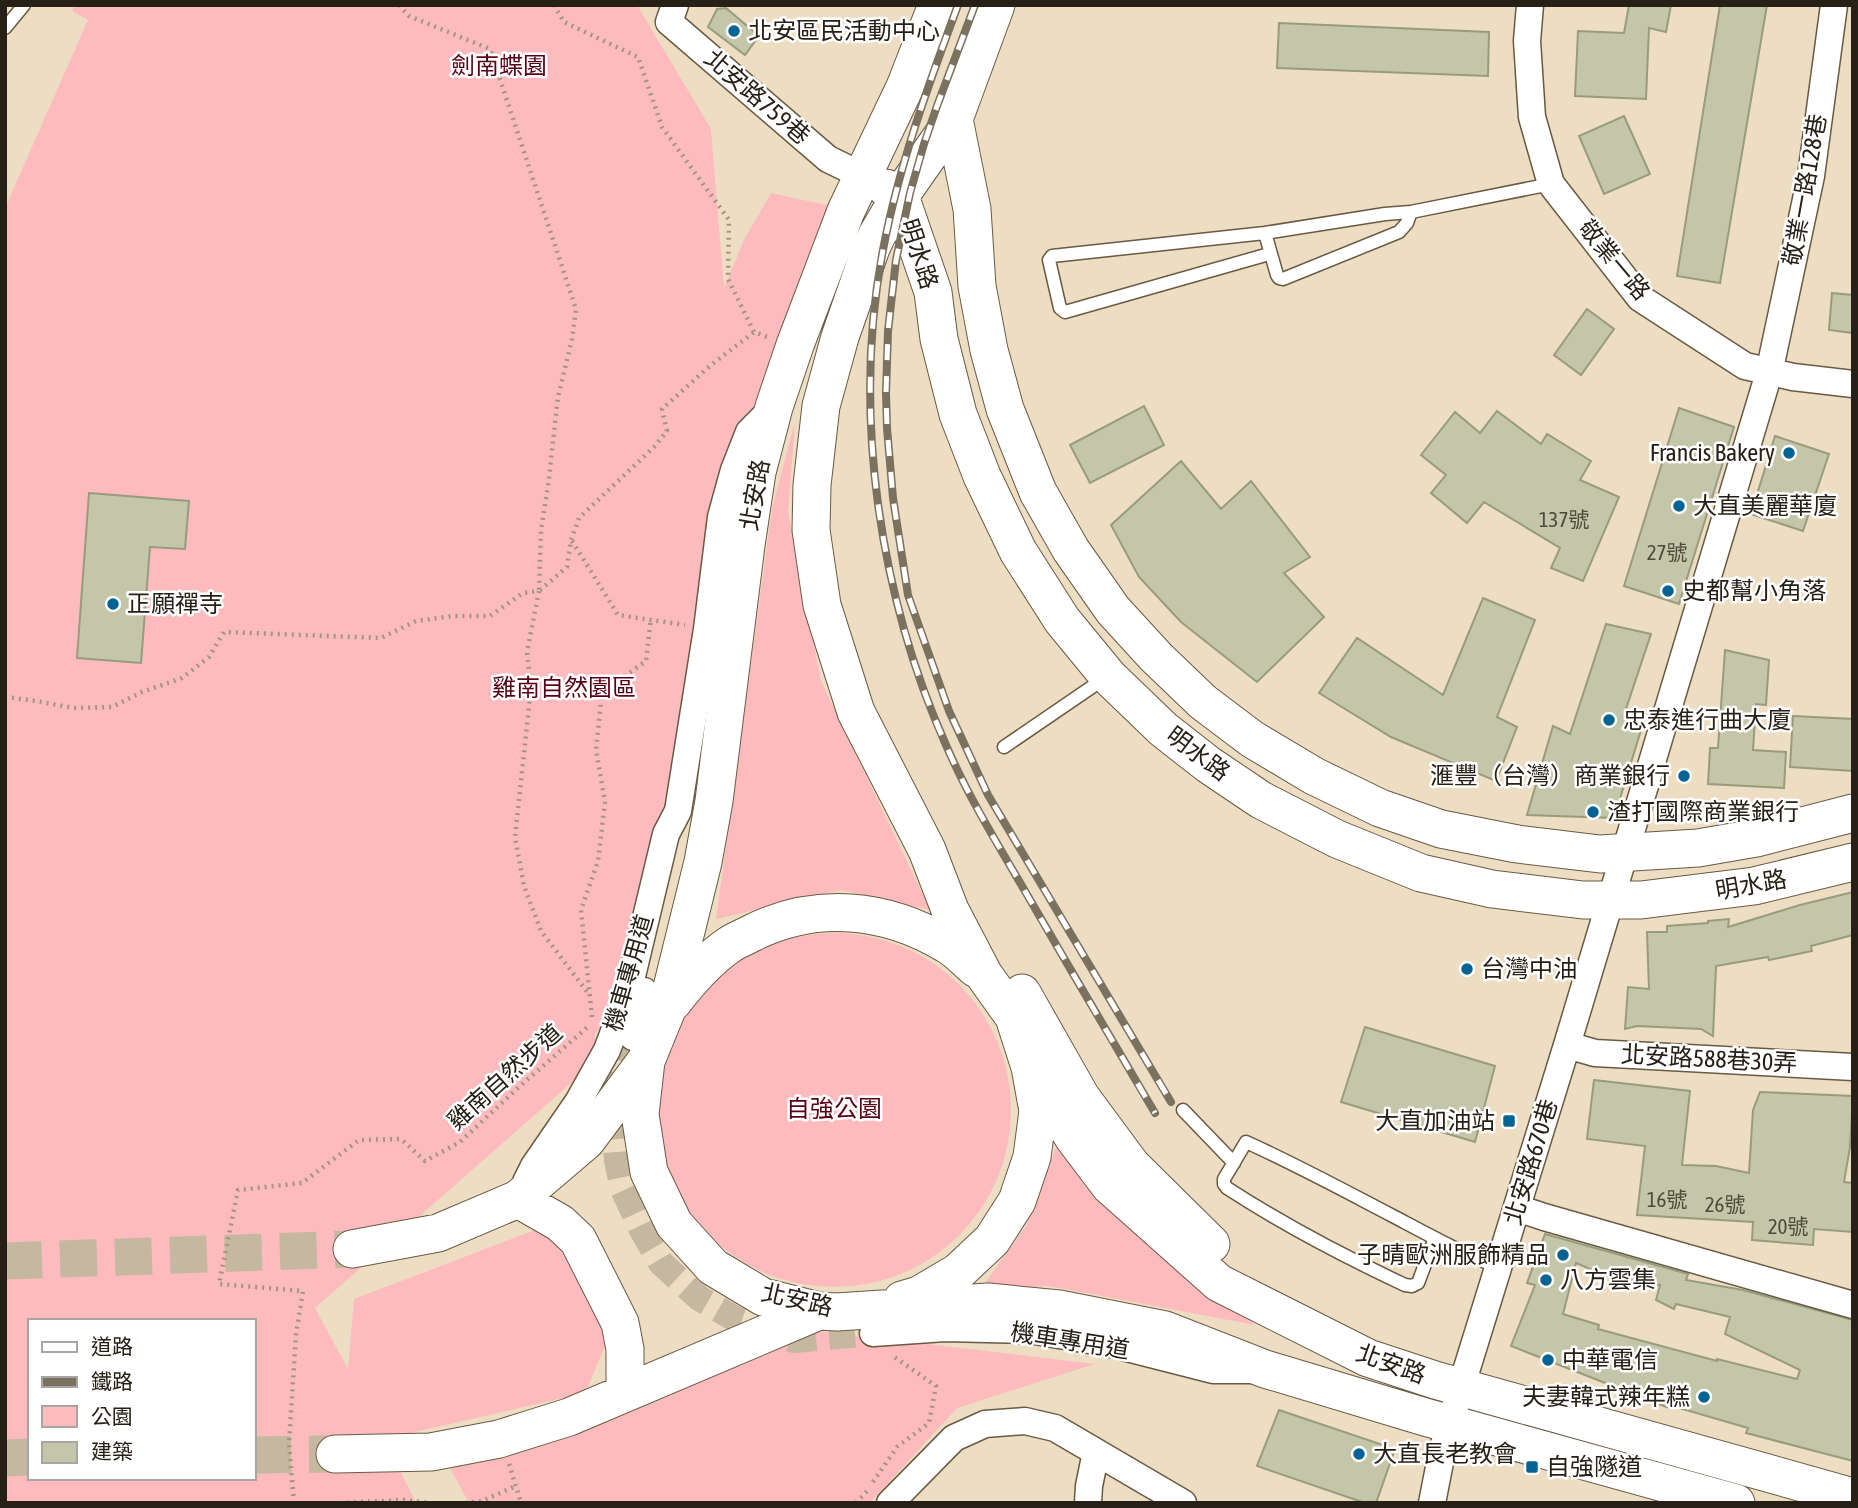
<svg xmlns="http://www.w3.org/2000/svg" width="1858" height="1508" font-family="'Asap Condensed','Noto Sans TC',sans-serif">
	<rect width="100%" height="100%" fill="#edddc2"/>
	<path fill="#fdbbbe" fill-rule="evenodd" d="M75,5H637L711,129L724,288L744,240L771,193L840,208L689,701L651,868L612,1017L595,1033V1062L315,1308L348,1369L354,1299L551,1224L609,1337L585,1393L384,1439L416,1503H5V208L88,20L72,11ZM30,1321H254V1478H30Z
		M795,421L788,512L821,681L930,910L842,890L716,919L772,509Z
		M657 1110a177 177 0 1 1 354 0a177 177 0 1 1-354 0Z
		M1056,1147L1255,1325L1049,1286L980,1290L1026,1226Z
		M817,1331L1095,1364L957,1408L870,1503H469L442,1453Z"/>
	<path fill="#c3c6a8" stroke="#989b7e" stroke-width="2" fill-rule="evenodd" d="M1629,5H1671L1666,32L1649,28L1646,99L1575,96L1578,31L1624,33Z
		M1720,5H1767L1720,283L1677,276Z
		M726,8L759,36L745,55L708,27L717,9Z
		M1279,23L1489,32L1488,76L1277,68Z
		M1624,116L1650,174L1604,194L1579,136Z
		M1832,293L1853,295V333L1829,330Z
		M1587,309L1614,329L1581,375L1554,355Z
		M1144,406L1164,445L1090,483L1070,445Z
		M1679,408L1734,427L1679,604L1624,586Z
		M1497,411L1541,444L1547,434L1591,461L1580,480L1619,497L1583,581L1551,568L1560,548L1484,502L1467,523L1431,493L1446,475L1421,455L1455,412L1480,433Z
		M1775,436L1829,454L1803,531L1751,514Z
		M1181,461L1221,509L1251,481L1310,557L1284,573L1324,617L1257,682L1181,622L1139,577L1111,525Z
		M89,493L189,501L185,549L150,547L141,663L77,658Z
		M1483,598L1535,620L1497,717L1517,727L1496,781L1391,737L1319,693L1357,638L1443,695Z
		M1606,624L1651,634L1626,709L1646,714L1614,818L1527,815L1553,726L1570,734Z
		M1725,650L1769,660L1766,705L1756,704L1753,750L1786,752L1784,788L1708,784L1710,748H1718Z
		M1793,716L1853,719V771L1790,767Z
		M1853,892V935L1811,946L1812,951L1769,960L1768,957L1716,966L1713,1036L1701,1029L1637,1026L1625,1029L1628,987L1649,989L1647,932H1667V926L1708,923V921L1729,919L1728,927L1800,905Z
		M1365,1027L1495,1066L1475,1142L1341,1102Z
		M1594,1080L1690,1091L1682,1165L1716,1166L1749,1173L1753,1110L1760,1092L1853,1096L1850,1147L1844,1182L1853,1183V1232L1814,1229L1813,1245L1752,1240L1753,1222L1637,1215L1645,1146L1587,1139Z
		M1545,1234L1688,1274L1686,1280L1743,1290L1853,1320V1461L1746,1433L1748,1428L1669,1405V1408L1511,1346L1535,1285L1527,1283ZM1576,1263L1620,1282L1660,1285L1656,1300L1674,1309L1676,1304L1730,1317L1725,1334L1800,1370L1797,1379L1717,1359V1361L1598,1329L1599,1325L1563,1314Z
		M1279,1410L1395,1449L1376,1503H1365L1257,1466Z"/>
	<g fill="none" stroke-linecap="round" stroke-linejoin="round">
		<path stroke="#c5b7a0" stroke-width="26" stroke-dasharray="26 13" stroke-linecap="butt" d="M633,1037L620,1090L615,1134L617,1160L623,1189L642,1230L661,1263L699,1298L737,1320L794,1340L873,1333"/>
		<path stroke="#c5b7a0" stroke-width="37" stroke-dasharray="37 18" stroke-linecap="butt" d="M5,1261L352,1249
			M254,1455L335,1454
			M5,1458L30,1457"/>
		<g stroke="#685a43" stroke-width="15">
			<path id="lane" d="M5,28L24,5
				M1265,233L1277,275L1279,278L1283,279L1399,232L1407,223L1411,212
				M1269,254L1065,312L1060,308L1049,260L1052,256L1265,233L1385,214L1411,212L1551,184
				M1004,747L1105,678
				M1183,1110L1234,1163
				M1435,1238L1418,1283L1412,1286L1405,1285C1343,1256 1284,1225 1227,1188L1224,1184V1179L1246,1142C1295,1164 1343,1190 1391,1215C1427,1234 1461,1253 1498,1267"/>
		</g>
		<g stroke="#685a43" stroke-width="29">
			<path id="street" d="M675,5L669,22L828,159L863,176
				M1530,5L1527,41L1532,117L1551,184L1640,298L1745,366L1793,377L1853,384
				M633,1037L644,991
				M1567,1045L1595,1053L1853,1067
				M526,1182L534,1166L578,1102L607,1050L627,997L666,834L678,811L707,629L721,517L734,470L749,432L770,411
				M1517,1208L1544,1217L1853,1305
				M873,1333L945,1328L1029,1330L1107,1343L1213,1370H1253
				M890,1503L954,1438L985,1424L1025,1421L1055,1428L1183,1503
				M1088,1503L1089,1486L1096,1452
				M1432,1503L1442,1452L1450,1423L1567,1045L1769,373L1811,176L1834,5"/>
		</g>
		<g stroke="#685a43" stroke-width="39">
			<path id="secondary" d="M937,5L905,87L846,211L795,345L774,407L757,472L746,545L714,801L703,862L666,1012L646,1061L640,1114L649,1172L674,1224L713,1267L763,1297L819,1311L837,1312L988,1302L1059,1309L1165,1330L1265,1369L1425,1417L1736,1503
				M954,119L972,209L977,286L989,350L1005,409L1038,492L1071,550L1113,610L1156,657L1203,702L1252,739L1314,776L1380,808L1441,829L1517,844L1600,854L1698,848L1756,838L1853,813
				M886,188L900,196L933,292L939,339L958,414L982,476L1018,551L1062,620L1108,676L1163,729L1209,765L1261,800L1337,839L1421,873L1492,889L1583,900H1641L1754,886L1853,862
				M1022,993L1081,1097L1132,1166L1211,1244
				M673,1002C689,981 706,961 729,945C736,940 745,937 752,933C816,901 886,908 946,944C957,950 966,960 975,968
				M1037,1079L1073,1137L1110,1186L1219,1283L1368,1358L1435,1380L1853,1497
				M518,1199L560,1223L578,1240L620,1323L625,1349V1393
				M352,1249L438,1233L518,1199L586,1141L645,1062
				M902,1300L919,1295L958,1272L992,1240L1017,1201L1032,1157L1038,1111L1030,1067L1014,1017L984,975L950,910L927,850L856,712L822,605L811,530L812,485L821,406L840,337L871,248L877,235L900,196L954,119L996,5
				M335,1454L431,1452L499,1439L569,1417L819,1311"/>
		</g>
		<path stroke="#a29681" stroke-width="4.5" stroke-dasharray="2 5" stroke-linecap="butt" d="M399,5L409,16L490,49L576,309L572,339L558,397L548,487L541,530L539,591
			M554,5L564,22L638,57L662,127L729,220L728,279L754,332L767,337
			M572,541L618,615L685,625
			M540,590L567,567L571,540L579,518L654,447L667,431L662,409L711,365L754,332
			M5,697L30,700L74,708L112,707L142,692L182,678L209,657L224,632L381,638L416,621L453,616H490L523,593L539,591L527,652L531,688L515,837L524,886L541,931L588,993
			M592,1017L581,910L598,861L605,802L596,750L602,692L646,661L651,618
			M509,1464L521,1503
			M873,1482L897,1447L929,1423L936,1386L893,1356
			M294,1503L289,1444L296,1334L303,1291L219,1284L238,1190L302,1183L359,1140L401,1139L425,1161L460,1142L520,1086L590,1025
			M340,1503L403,1500L429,1503
			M465,1503L482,1501L516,1486
			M856,1503L868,1490"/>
		<use href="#lane" stroke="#fff" stroke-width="12"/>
		<use href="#street" stroke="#fff" stroke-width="26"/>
		<use href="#secondary" stroke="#fff" stroke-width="37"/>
		<g stroke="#7b715f" stroke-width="8">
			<path id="rail" d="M958,5C928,86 899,165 883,250C852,412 879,595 946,745C967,794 995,840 1022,886C1066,962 1110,1037 1155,1113
				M975,5L937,106L924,144L910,193L896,260L888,331L886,393L887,428L893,498L908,595L949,711L988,795L1171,1102"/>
		</g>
		<use href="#rail" stroke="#fff" stroke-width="5" stroke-dasharray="16" stroke-linecap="butt"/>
	</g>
	<g fill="#036393" stroke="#fff" stroke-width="2.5">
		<circle cx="734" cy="31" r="7"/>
		<circle cx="1789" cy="453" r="7"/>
		<circle cx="1679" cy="506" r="7"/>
		<circle cx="1668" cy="591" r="7"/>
		<circle cx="113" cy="604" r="7"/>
		<circle cx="1609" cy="720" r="7"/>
		<circle cx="1684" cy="776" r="7"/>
		<circle cx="1593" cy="812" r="7"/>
		<circle cx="1467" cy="969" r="7"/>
		<rect x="1502" y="1114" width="14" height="14" rx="3.5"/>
		<circle cx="1563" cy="1255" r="7"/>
		<circle cx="1546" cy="1280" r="7"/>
		<circle cx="1548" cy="1360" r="7"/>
		<circle cx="1704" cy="1397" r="7"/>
		<circle cx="1359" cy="1454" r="7"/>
		<rect x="1525" y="1460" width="14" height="14" rx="3.5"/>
	</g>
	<g text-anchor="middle" stroke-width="5" stroke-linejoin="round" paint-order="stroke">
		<g font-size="21" fill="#4d4a3a">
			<text x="1564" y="527">137號</text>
			<text x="1667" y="560">27號</text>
			<text x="1667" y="1207">16號</text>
			<text x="1725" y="1212">26號</text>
			<text x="1788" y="1234">20號</text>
		</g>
		<g font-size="24" fill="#262016" stroke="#fff" text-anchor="start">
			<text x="748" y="39">北安區民活動中心</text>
			<text x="1775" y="461" text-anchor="end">Francis Bakery</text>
			<text x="1693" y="514">大直美麗華廈</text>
			<text x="1682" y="599">史都幫小角落</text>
			<text x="127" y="612">正願禪寺</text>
			<text x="1623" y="728">忠泰進行曲大廈</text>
			<text x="1670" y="784" text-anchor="end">滙豐（台灣）商業銀行</text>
			<text x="1607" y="820">渣打國際商業銀行</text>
			<text x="1481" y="977">台灣中油</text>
			<text x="1495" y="1129" text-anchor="end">大直加油站</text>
			<text x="1549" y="1263" text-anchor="end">子晴歐洲服飾精品</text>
			<text x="1560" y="1288">八方雲集</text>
			<text x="1562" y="1368">中華電信</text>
			<text x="1690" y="1405" text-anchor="end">夫妻韓式辣年糕</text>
			<text x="1373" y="1462">大直長老教會</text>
			<text x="1546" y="1475">自強隧道</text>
		</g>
		<g font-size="24" fill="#580017" stroke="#fff">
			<text x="499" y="74">劍南蝶園</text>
			<text x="564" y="696">雞南自然園區</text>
			<text x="834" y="1117">自強公園</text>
		</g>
		<g font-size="24" fill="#262016" stroke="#fff">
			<text transform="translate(757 97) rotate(41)" y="8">北安路759巷</text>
			<text transform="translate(1805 190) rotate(-80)" y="8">敬業一路128巷</text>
			<text transform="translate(919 254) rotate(72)" y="8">明水路</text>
			<text transform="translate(1614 260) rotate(50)" y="8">敬業一路</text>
			<text transform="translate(755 495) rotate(-80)" y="8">北安路</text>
			<text transform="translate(1198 754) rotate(37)" y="8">明水路</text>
			<text transform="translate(1751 885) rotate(-10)" y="8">明水路</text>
			<text transform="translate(629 973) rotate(-74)" y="8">機車專用道</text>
			<text transform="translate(1709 1059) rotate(3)" y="8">北安路588巷30弄</text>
			<text transform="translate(505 1077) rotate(-42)" y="8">雞南自然步道</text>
			<text transform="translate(1531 1162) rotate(-73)" y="8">北安路670巷</text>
			<text transform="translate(797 1300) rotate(13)" y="8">北安路</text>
			<text transform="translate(1070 1341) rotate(9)" y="8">機車專用道</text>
			<text transform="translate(1391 1364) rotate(20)" y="8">北安路</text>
		</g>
	</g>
	<rect width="1858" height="1508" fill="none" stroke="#262016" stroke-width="14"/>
	<rect x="28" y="1319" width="228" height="161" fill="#ffffff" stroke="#a8a6a2" stroke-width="2"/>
	<rect x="42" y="1342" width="35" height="10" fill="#ffffff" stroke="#a8a6a2" stroke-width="2"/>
	<text x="91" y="1354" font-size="21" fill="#262016">道路</text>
	<rect x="42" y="1377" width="35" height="10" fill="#7b715f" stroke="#a8a6a2" stroke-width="2"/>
	<text x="91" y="1389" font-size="21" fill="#262016">鐵路</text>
	<rect x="42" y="1406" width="35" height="21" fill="#fdbbbe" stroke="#a8a6a2" stroke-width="2"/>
	<text x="91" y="1424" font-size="21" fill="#262016">公園</text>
	<rect x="42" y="1442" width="35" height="21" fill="#c3c6a8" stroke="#a8a6a2" stroke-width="2"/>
	<text x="91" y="1459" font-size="21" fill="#262016">建築</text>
</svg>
